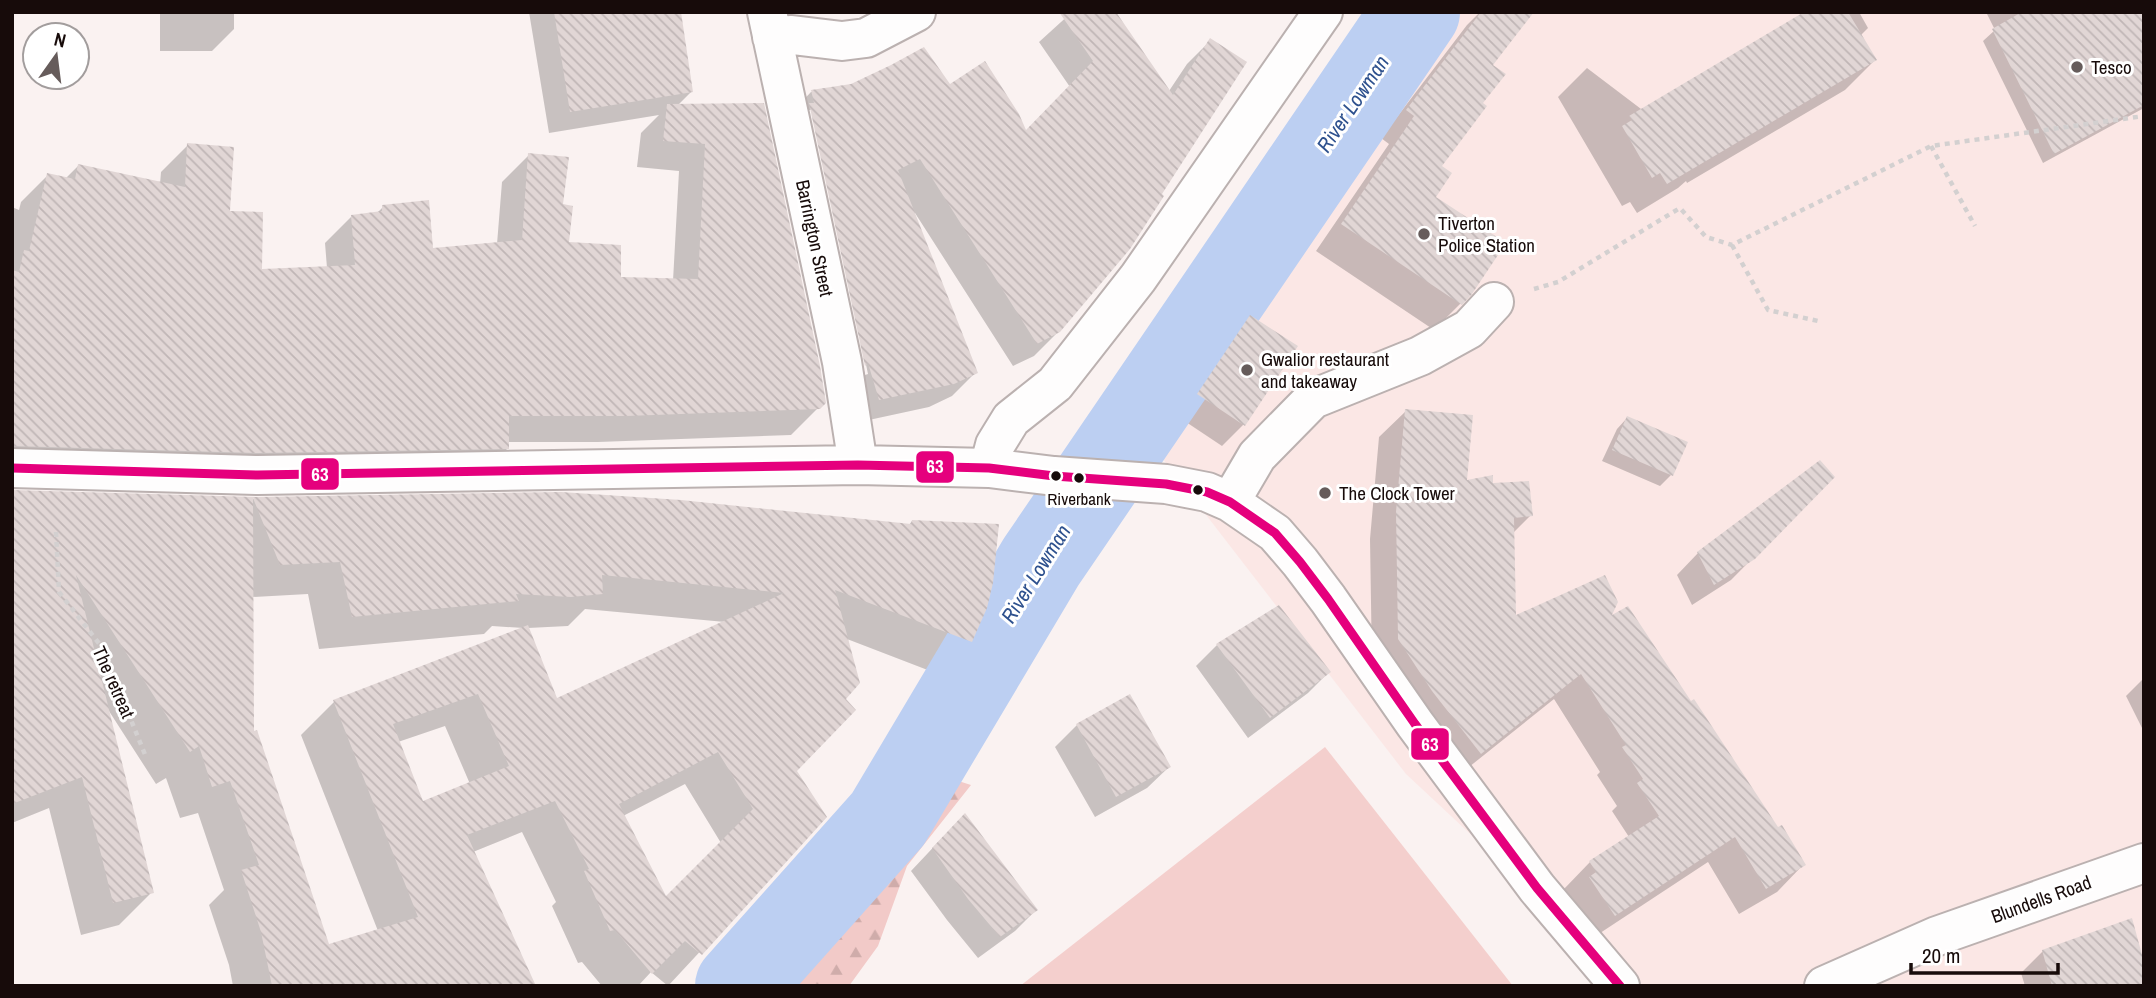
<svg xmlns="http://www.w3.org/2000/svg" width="2156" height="998" font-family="'Archivo Narrow',sans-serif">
	<defs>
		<pattern id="forest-firs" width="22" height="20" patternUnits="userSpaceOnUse" patternTransform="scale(1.75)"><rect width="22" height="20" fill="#f2cac8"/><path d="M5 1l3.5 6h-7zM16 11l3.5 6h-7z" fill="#cfacaa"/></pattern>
		<pattern id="building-back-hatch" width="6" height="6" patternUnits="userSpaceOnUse" patternTransform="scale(1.75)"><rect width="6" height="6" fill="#e1d6d5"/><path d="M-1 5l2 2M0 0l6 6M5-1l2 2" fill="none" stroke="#c0b6b6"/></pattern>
	</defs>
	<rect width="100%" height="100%" fill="#faf2f1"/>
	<path fill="#fbe7e5" d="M1406,12H2144V986H1633L1406,774L1112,393Z"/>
	<path fill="#f4cfcd" d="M1325,747L1513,986H1020Z"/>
	<path fill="url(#forest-firs)" d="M899,762L971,785L907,866L878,946L849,986H714L765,931Z"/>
	<path fill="#0003" fill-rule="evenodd" d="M160,12H234V29L212,51H160Z
		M529,12H679L692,91L677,106L763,105L824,402L791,435L598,442H508V448L481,475L12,448V207L19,210L21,202L48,175L66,178L78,166L160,184L161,172L188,145L260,271L327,268L325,243L352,216L377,213L383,207L431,249L497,244L502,182L529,155L561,205L567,243L619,279L673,281L679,171L637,167L641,133L659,115L549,133Z
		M1072,12L1169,91L1187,64L1211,40L1059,331L1034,356L1013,366L915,213L914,214L976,372L952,396L929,407L855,423L788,116L811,92L949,86L1025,133L1070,87L1039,42ZM808,110H812L868,374L865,375Z
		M1480,12H1513L1491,65L1481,103L1439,167L1434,198L1461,303L1434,330L1316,251L1389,144L1381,138L1467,25Z
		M1807,12H1859L1868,28L1860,36L1875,60L1845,90L1687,183L1686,181L1678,188L1637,213L1630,202L1622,206L1558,97L1587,68L1649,115Z
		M1986,12H2144V108L2043,163L1983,41L1995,30Z
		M1250,317L1243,425L1222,446L1177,416L1229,339Z
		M1406,411L1465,482L1491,484L1531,515L1512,534L1514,618L1608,620L1690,704L1803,865L1777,892L1739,914L1708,862L1588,941L1564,889L1590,862L1629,837L1612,811L1617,806L1597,775L1600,772L1554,699L1454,779L1372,666L1370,539L1379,437Z
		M1627,418L1671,475L1660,486L1602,461L1617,429Z
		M1833,477L1731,580L1692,605L1677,575L1698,553Z
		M46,493L258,499L909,525L912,521L971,641L938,674L847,639L843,699L795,771L825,817L668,986L651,972L638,986H602L582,962L578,963L552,906L556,902L522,832L473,852L534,986H233L229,965L209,905L224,890L198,813L180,818L166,778L156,784L107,708L152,892L119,925L81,935L49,808L12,823V496ZM308,594L319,649L484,634L492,626L524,628L334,702L301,735L378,931L328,946L253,733L252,597ZM585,609L725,622L556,700L528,628L568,626ZM445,726L470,784L422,803L398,742ZM685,784L721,843L666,899L623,816Z
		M1217,645L1329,672L1308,693L1248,738L1196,666Z
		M2144,678V732L2126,696Z
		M1129,696L1169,767L1147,788L1095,817L1055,747L1077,725Z
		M944,836L1036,910L1015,931L978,958L947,920L911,871Z
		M2043,951L2144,986H2025L2021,973Z"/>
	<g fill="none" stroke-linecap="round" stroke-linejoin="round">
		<path stroke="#bccff2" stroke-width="88" d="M739,986L888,819L1041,562L1416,12"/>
	</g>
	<path fill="url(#building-back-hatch)" fill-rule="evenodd" d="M554,12H681L693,92L570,112Z
		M1059,12H1116L1173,95L1210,38L1247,62L1162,194L1164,196L1130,249L1060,332L1037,344L920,159L898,170L978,373L954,384L879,400L868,363L865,366L809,103H814L811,90L851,84L891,65L924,47L950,84L985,61L1019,114L1026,130L1093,61Z
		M1481,12H1534L1493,65L1506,74L1483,103L1487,106L1442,166L1452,173L1436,197L1506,243L1472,294L1462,305L1341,224L1414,116L1406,110Z
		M1804,12H1848L1877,60L1667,184L1660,173L1652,178L1622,126L1632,120L1629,116Z
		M2022,12H2144V105L2054,154L1992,29Z
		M764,103L820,366L826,403L820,409L626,416H509V449L258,453L12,446V270L19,272L24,250L29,251L47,173L75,179L78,164L185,187L187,143L234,147L230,211L263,212L262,269L355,265L351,215L382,211V205L429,200L433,248L522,240L528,153L569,157L563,204L573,206L569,242L621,245V277L698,279L705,144L663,141L667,104Z
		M1250,315L1298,346L1245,426L1197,394Z
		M1405,409L1473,415L1467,480L1493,475V483L1529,481L1533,516L1514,518L1516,615L1605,575L1618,602L1612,615L1628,606L1691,701L1694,699L1778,827L1782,825L1806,865L1766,889L1735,837L1615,916L1589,877L1596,872L1589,861L1659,816L1637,783L1643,779L1622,747L1626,745L1581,674L1481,754L1432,691L1398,639L1396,512Z
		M1627,416L1688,442L1673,476L1612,450Z
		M1820,460L1835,477L1755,559L1714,585L1697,552Z
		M12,490L258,497L561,492L681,500L911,524L912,520L999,524L993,583L987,608L972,642L835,590L860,683L846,699L856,710L797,771L827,817L702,955L685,941L652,974L615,930L610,931L584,871L589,869L555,801L467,835L536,986H272L261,932L241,870L259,865L230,781L212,787L199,746L190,752L76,575L154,893L113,903L82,777L12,804ZM253,498L280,565L340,562L352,617L519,601L516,594L571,597L603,594L602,575L784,593L557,698L528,625L333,700L418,917L329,944L257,730L254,731ZM478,694L509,766L423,801L393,724ZM718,752L753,809L666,896L619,804Z
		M1279,605L1331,672L1270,718L1216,644Z
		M1130,694L1171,767L1116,797L1076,724Z
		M965,813L1038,910L1000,937L968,899L932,848Z
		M2132,918L2144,962V986H2052L2042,950Z"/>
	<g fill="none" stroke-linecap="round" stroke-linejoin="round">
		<g stroke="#bbb1b0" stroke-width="42">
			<path id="minor" d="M767,12L842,362L858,465
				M772,37L792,35L842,41L866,38L916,12
				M12,468L258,475L858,465L989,468L1054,476L1166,484L1207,492L1230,502L1275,533L1300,562L1328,599L1415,724L1537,888L1620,986
				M989,468L995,445L1011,419L1055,384L1138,278L1323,12
				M1230,502L1257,456L1313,399L1420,356L1469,329L1494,302
				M1824,986L1937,936L2144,863"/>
		</g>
		<path stroke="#d3d0d0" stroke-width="4.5" stroke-dasharray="5 5" stroke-linecap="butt" d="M1931,146L1975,226
			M1732,245L1768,310L1818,321
			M1534,289L1558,282L1680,208L1706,237L1732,245L1931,146L2144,116
			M56,532L59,592L101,646L146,757"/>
		<use href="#minor" stroke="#fefdfd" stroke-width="38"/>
		<g stroke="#fff" stroke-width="14">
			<path id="bus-1" d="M12,468L258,475L858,465L989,468L1054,476L1166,484L1207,492L1230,502L1275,533L1300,562L1328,599L1415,724L1537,888L1620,986"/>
		</g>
		<use href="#bus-1" stroke="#e5007d" stroke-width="9"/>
	</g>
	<g fill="#665c5b" stroke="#fff" stroke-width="2.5">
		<circle cx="2077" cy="67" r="7"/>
		<circle cx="1424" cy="234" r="7"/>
		<circle cx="1247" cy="370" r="7"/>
		<circle cx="1325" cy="493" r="7"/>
	</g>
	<g fill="#170b0a" stroke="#fff" stroke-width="2.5">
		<circle cx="1056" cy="476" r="6"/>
		<circle cx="1079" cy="478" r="6"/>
		<circle cx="1198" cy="490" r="6"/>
	</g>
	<g text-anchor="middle" stroke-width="6" stroke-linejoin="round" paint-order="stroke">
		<g font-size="17" fill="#170b0a" stroke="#fff">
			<text x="1079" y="505">Riverbank</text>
		</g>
		<g font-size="19" fill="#170b0a" stroke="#fff" text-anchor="start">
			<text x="2091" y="74">Tesco</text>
			<text x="1438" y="230">Tiverton<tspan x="1438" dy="22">Police Station</tspan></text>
			<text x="1261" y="366">Gwalior restaurant<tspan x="1261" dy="22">and takeaway</tspan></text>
			<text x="1339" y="500">The Clock Tower</text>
		</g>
		<g font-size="19" fill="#170b0a" stroke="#fff">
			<text transform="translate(815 238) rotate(78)" y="7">Barrington Street</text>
			<text transform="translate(114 682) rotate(66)" y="7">The retreat</text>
			<text transform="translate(2041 899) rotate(-20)" y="7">Blundells Road</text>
		</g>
		<g font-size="21" font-style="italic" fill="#2e518e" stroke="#fff">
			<text transform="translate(1353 104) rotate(-56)" y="7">River Lowman</text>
			<text transform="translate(1036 574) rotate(-58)" y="7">River Lowman</text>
		</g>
	</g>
	<g stroke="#fff" stroke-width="2.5">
		<rect x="915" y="450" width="40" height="34" rx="7" fill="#e5007d"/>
		<rect x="300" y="457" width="40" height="34" rx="7" fill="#e5007d"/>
		<rect x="1410" y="727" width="40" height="34" rx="7" fill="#e5007d"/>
	</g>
	<g font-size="19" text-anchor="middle" font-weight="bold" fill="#fff">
		<text x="935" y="473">63</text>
		<text x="320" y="481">63</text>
		<text x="1430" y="751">63</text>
	</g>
	<rect width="2156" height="998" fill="none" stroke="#170b0a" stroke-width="28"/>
	<g transform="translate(56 56) rotate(14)"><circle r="33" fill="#ffffff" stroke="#a29d9d" stroke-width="2"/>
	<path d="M0-5L12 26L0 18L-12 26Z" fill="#665c5b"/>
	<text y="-10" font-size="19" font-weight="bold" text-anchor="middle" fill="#170b0a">N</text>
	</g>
	<path d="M1911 963v10h147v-10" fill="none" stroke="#170b0a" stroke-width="3.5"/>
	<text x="1922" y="963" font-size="21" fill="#170b0a" stroke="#ffffff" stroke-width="5" paint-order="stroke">20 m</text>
</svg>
